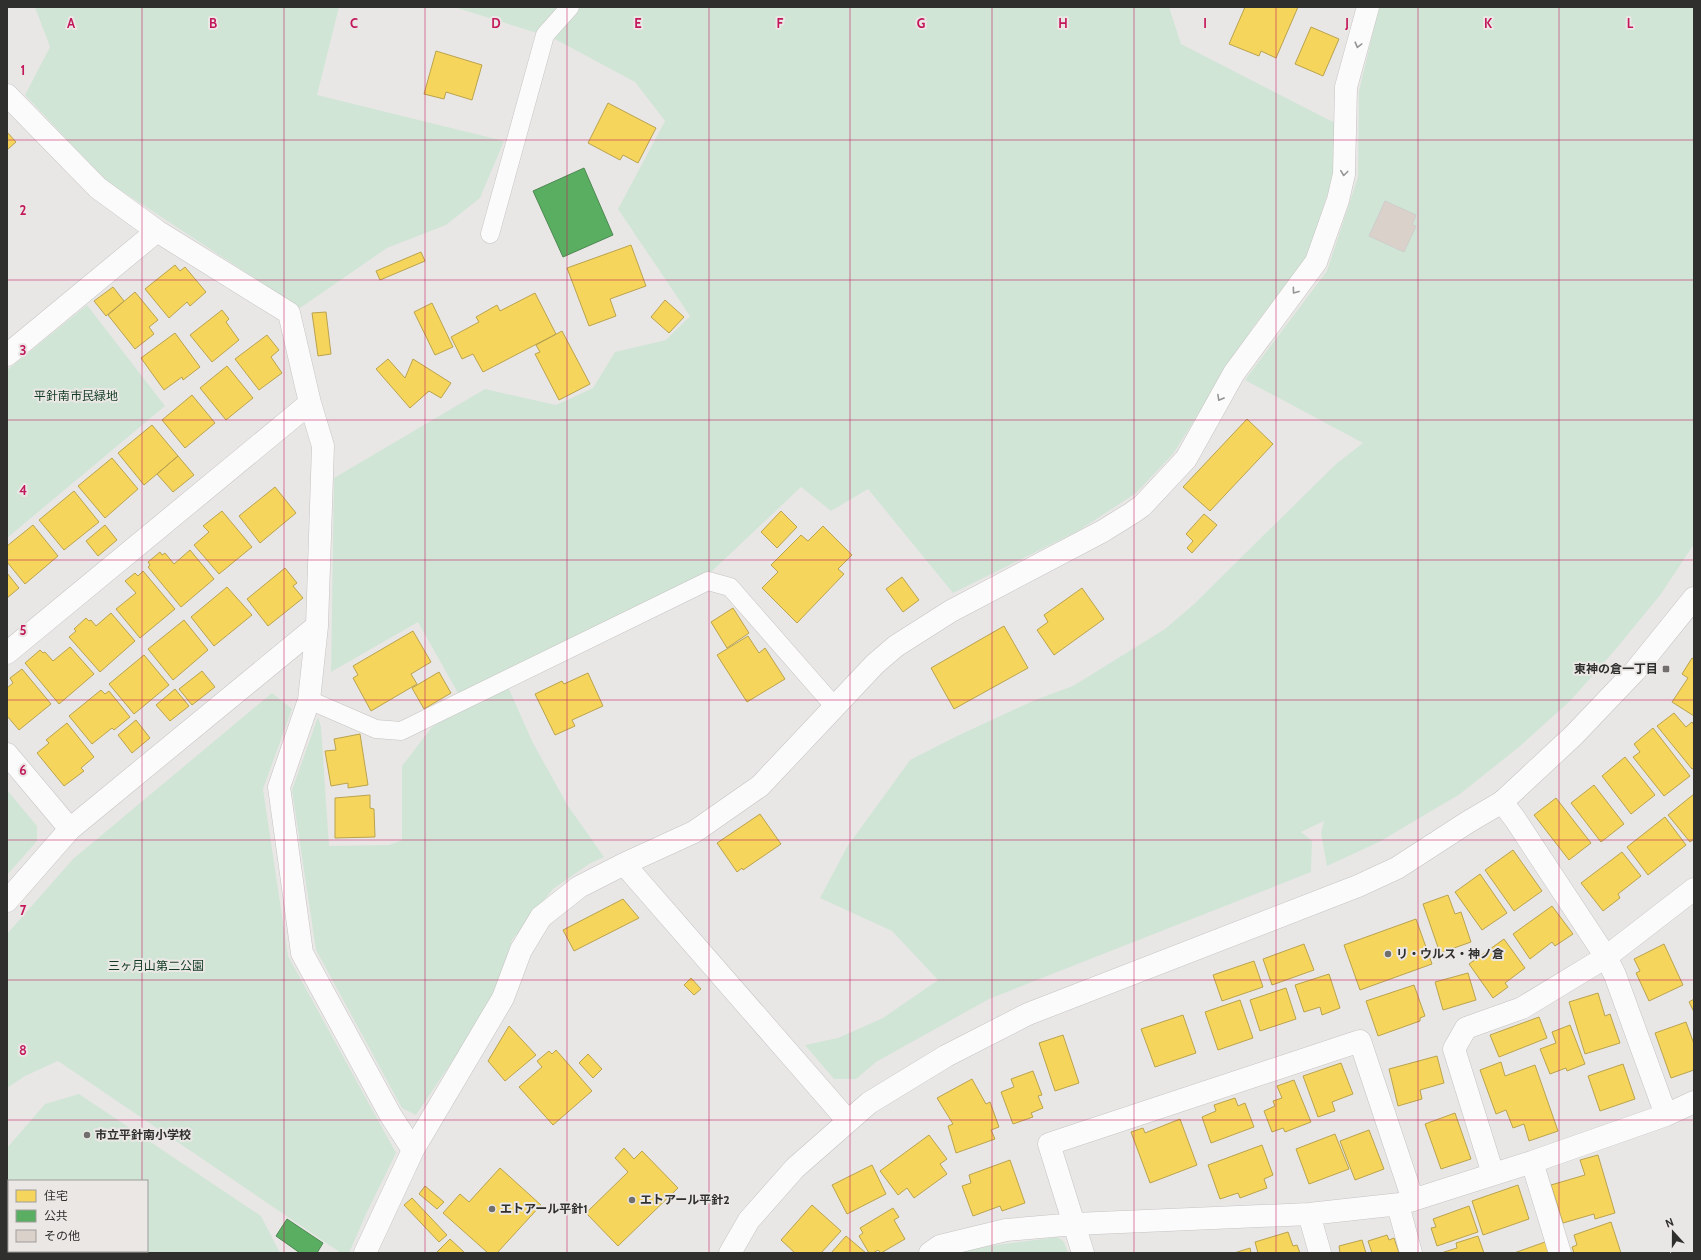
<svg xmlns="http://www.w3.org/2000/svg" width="1701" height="1260" font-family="Cabin,'Noto Sans JP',sans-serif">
	<rect width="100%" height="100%" fill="#e9e7e6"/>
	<path fill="#d0e5d6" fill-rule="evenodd" d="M35,7H339L317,95L504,141L480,198L446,225L387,248L300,308L105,180L25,95L50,47Z
		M454,7H1169L1181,44L1335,123L1333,177L1307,258L1253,327L1173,454L1136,493L1078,531L953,593L868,489L831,511L801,487L711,572L459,695L418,622L331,672L334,478L485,389L556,405L593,388L615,352L666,340L690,316L618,209L665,121L635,82L553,38Z
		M1379,7H1694V544L1661,594L1615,650L1571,700L1519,747L1460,794L1379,842L1327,866L1321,833L1324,821L1301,832L1312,841L1311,872L989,999L876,1062L856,1079H834L805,1045L838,1038L883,1018L938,980L892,931L820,898L847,847L910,760L957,736L1035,700L1073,686L1165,629L1193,605L1336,464L1363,443L1245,380L1327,271L1358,177L1359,91Z
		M87,305L165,406L7,538V370Z
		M508,687L533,743L568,806L604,857L589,864L553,889L512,940L496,988L484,1014L416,1115L402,1108L316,950L292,790L318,717L321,727L329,846L389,845L402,840V766L432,727L454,714Z
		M272,693L292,709L263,789L288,956L396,1153L366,1214L349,1253H341L58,1061L25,1076L7,1088V934L73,859Z
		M7,790L37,826V841L7,875Z
		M79,1094L261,1216L280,1253H7V1148L45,1104ZM9,1181H147V1251H9Z
		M1058,1237L1064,1242L1068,1253H957L982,1247Z"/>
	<path fill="#f6d55c" stroke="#baa34e" d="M1245,7H1298L1276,58L1261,51L1259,56L1229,44Z
		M1311,27L1339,39L1323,76L1295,64Z
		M436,51L482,65L472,100L446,92L444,99L424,94Z
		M608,103L656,128L638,163L623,155L620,160L588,143Z
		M7,132L16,142L7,150Z
		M631,245L646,286L610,299L616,316L589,326L567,268Z
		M421,252L425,261L380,280L376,271Z
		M175,265L180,271L185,267L206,292L190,306L187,302L169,318L145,289Z
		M113,287L124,301L106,316L94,301Z
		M135,292L158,320L149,327L154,334L135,349L108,315Z
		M535,293L556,334L483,372L473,354L462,359L451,337L479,322L476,317L497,305L500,311Z
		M665,300L684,317L669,333L651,317Z
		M432,303L453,347L435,355L414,312Z
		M222,310L229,319L226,322L239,340L212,362L190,335Z
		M326,312L331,354L318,356L312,313Z
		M562,331L590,384L559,400L535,354L540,352L536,345Z
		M175,333L200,367L183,380L182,377L164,390L141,358Z
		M267,335L279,350L271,357L282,373L259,390L235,359Z
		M388,359L405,378L413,359L451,383L441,398L429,391L410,408L376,369Z
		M227,366L253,398L226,420L200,388Z
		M192,395L215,423L185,448L162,420Z
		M1247,419L1273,444L1210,511L1183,487Z
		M152,425L178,456L144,485L118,453Z
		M178,456L194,475L173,492L157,474Z
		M112,458L138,489L105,518L78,486Z
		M275,487L296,513L260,543L239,516Z
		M74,491L99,522L64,550L39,520Z
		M222,511L252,547L219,574L194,545L209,532L203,526Z
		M781,511L797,527L777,548L761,532Z
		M1204,514L1217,525L1192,553L1187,548L1193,541L1186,534Z
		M33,525L58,556L25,584L7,562V546Z
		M105,525L117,540L98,556L86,541Z
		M823,526L852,555L838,569L844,574L797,623L762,588L778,572L771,565L801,535L808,541Z
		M190,550L214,579L181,607L148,567L150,565L148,562L160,552L162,555L165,553L174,564Z
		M285,568L297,583L293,586L303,598L268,626L247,599Z
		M143,571L175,609L140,638L116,609L136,593L125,581L135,573L138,576Z
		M7,573L19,588L7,598Z
		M902,577L919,600L903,612L886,589Z
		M227,587L252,615L214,646L191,617Z
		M1082,588L1104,619L1054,655L1037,630L1048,622L1044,615Z
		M733,608L749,633L727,648L711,622Z
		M111,613L135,641L100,672L69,637L76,631L74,629L86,618L89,621L91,620L96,626Z
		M184,620L208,650L173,680L148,649Z
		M1004,626L1028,668L954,709L931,668Z
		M413,631L431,662L411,674L417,684L371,711L353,678L358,675L353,666Z
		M748,636L759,653L765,648L785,679L747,702L717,655Z
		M70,647L94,674L59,704L25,663L40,650L43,653L45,652L53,661Z
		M144,655L169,685L134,714L109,684Z
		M1692,658L1694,659V716L1672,702L1688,678L1682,674Z
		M22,669L51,704L19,730L7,716V688L13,683L10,678Z
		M202,671L215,687L192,705L179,689Z
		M439,672L451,693L424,709L412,688Z
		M588,673L603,706L572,720L575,726L555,735L535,694L562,681L564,684Z
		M175,689L189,706L170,721L156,705Z
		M101,690L105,694L109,691L130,717L114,730L112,728L92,744L69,716Z
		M1674,713L1686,727L1692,722L1694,725V768L1692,769L1657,726Z
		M136,720L150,738L132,753L118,735Z
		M67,723L94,757L81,768L84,771L64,786L37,753L49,743L46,740Z
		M1653,728L1690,776L1664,796L1633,757L1640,752L1634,744Z
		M360,734L368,785L348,788V783L331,786L325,751L336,750L334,739Z
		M1625,757L1655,795L1631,814L1602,776Z
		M1594,785L1624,824L1601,842L1571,803Z
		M1694,794V839L1690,842L1668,815Z
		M370,795V808L374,809L375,837L335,838V798Z
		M1556,798L1591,843L1569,860L1534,815Z
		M760,814L781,844L743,870L742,868L737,872L717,843Z
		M1665,817L1686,845L1648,875L1627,847Z
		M1513,850L1542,891L1514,911L1485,870Z
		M1622,852L1641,876L1618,894L1620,898L1603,911L1581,883Z
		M1480,874L1507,913L1482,930L1455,892Z
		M1448,895L1455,914L1461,912L1471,942L1440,953L1423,904Z
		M623,899L639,918L574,951L563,930Z
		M1552,906L1573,934L1555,946L1552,942L1530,959L1513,934Z
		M1416,919L1432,964L1360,990L1344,945Z
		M1504,939L1525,968L1505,983L1508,987L1493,998L1469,964Z
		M1304,944L1314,970L1272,985L1263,959Z
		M1664,944L1683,985L1649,1001L1636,973L1640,971L1634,959Z
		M1254,961L1263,987L1222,1001L1213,975Z
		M1468,973L1476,1000L1443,1010L1435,982Z
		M1329,974L1340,1008L1322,1015L1320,1007L1304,1012L1295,985Z
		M691,978L701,989L694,995L684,985Z
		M1414,985L1425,1016L1420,1018V1021L1378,1036L1366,1001Z
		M1286,988L1296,1019L1260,1031L1250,1000Z
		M1598,993L1605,1016L1610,1014L1620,1043L1585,1054L1569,1002Z
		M1694,999V1012L1689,1002Z
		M1240,1000L1253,1038L1218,1050L1205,1012Z
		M1183,1015L1196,1053L1155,1067L1141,1029Z
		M1539,1017L1547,1038L1499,1057L1490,1035Z
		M1686,1022L1694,1044V1070L1671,1078L1655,1033Z
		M1570,1025L1585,1064L1567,1071L1566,1068L1550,1074L1540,1049L1556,1043L1552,1032Z
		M509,1026L536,1055L505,1081L488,1061Z
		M1063,1035L1079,1083L1055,1091L1039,1043Z
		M556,1050L592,1091L553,1125L519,1087L542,1067L537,1061L549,1051L552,1054Z
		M588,1054L602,1069L593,1078L579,1063Z
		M1437,1056L1444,1083L1420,1090L1422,1099L1398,1106L1389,1069Z
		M1501,1062L1505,1076L1535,1065L1558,1131L1529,1141L1524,1124L1513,1128L1506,1110L1496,1114L1480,1070Z
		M1341,1063L1353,1094L1332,1102L1335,1111L1318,1117L1303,1076Z
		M1623,1064L1635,1099L1600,1111L1588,1076Z
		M1033,1071L1042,1095L1038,1096L1043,1108L1031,1113L1033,1117L1013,1124L1001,1092L1014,1087L1011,1079Z
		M972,1079L986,1104L990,1102L999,1127L991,1130L995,1139L956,1153L948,1126L953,1124L937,1098Z
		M1294,1080L1311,1122L1285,1132L1283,1128L1272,1132L1264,1111L1275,1106L1273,1101L1282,1098L1277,1086Z
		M1235,1098L1238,1106L1245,1103L1254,1127L1211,1143L1202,1117L1216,1111L1214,1105Z
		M1455,1113L1471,1159L1441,1169L1425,1124Z
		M1180,1119L1197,1165L1150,1183L1131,1132L1143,1128L1145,1133Z
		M1369,1130L1384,1169L1355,1180L1340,1141Z
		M1335,1134L1349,1169L1309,1184L1296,1149Z
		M929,1135L947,1159L940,1164L947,1174L914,1198L907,1188L898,1195L880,1171Z
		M1262,1145L1273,1175L1264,1179L1267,1188L1240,1198L1238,1193L1220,1199L1208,1165Z
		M624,1148L634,1159L642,1151L678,1188L618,1246L586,1213L628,1172L615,1158Z
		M1598,1155L1615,1213L1595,1219L1594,1214L1563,1223L1551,1185L1585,1175L1580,1160Z
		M1010,1160L1025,1203L1002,1211L1000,1206L973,1216L962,1186L971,1183L969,1175Z
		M872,1165L886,1194L847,1214L832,1185Z
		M500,1168L541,1205L497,1253H488L443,1213L460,1194L469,1202Z
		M1518,1185L1529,1219L1483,1235L1472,1201Z
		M425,1186L444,1202L437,1209L419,1194Z
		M412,1198L447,1235L439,1242L404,1205Z
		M812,1205L841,1231L821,1253H795L781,1240Z
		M1469,1206L1478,1232L1437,1246L1431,1228L1436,1227L1433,1219Z
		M893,1208L899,1217L894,1220L905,1239L881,1253L878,1250L873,1253H869L859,1236L863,1233L860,1228Z
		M1611,1222L1621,1253H1574L1572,1247L1577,1245L1574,1235Z
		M1288,1232L1293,1246L1297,1245L1300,1253H1258L1255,1242Z
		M1387,1235L1389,1240L1394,1238L1399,1253H1372L1368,1241Z
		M846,1236L866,1253H831Z
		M1478,1236L1484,1253H1441L1457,1248L1456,1243Z
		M450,1239L465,1253H436Z
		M1362,1240L1366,1253H1340L1339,1246Z
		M1545,1242L1549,1253H1514Z
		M1250,1248L1251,1253H1234Z"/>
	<path fill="#5aae61" stroke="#4d8852" d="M584,168L613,235L563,257L533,191Z
		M287,1219L323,1243L317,1253H300L276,1236Z"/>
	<path fill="#dad2ca" stroke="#cfcdcc" d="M1385,201L1416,215L1412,225L1416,226L1404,252L1369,236Z"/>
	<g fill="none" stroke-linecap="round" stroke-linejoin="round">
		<g stroke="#c5c3c2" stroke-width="19">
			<path id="service" d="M490,234L545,35L570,7
				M309,700L376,729L401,731L708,581L730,587L835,707"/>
		</g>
		<g stroke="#c5c3c2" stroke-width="23">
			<path id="minor" d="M7,95L98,188L157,231L289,313L310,403L323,446L317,626L309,700L279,787L302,953L391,1116L413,1150
				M7,355L157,231
				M7,653L310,403
				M7,754L70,829
				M1502,802L1515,819L1606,957L1615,975L1666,1115
				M624,864L848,1121
				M7,901L70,829L317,626
				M1532,1162L1560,1253
				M1493,1174L1454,1049L1466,1028L1522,1008L1606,957L1694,889
				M1398,1205L1411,1253
				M1309,1214L1320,1253
				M365,1253L413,1150L503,998L521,950L541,917L579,887L624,864L694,832L760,786L875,664L896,646L951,611L1103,531L1132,513L1142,506L1186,459L1234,373L1316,262L1338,200L1344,174L1346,87L1368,7
				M930,1253L940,1246L1006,1230L1075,1224L1309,1214L1400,1204L1532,1162L1666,1115L1694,1102
				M1083,1253L1049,1144L1360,1041L1413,1200"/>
		</g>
		<g stroke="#c5c3c2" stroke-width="23">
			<path id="tertiary" d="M730,1253L749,1220L795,1168L869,1103L946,1056L1028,1014L1358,886L1397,868L1468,822L1502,802L1574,735L1635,671L1694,598"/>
		</g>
		<use href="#service" stroke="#fcfbfb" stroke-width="18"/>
		<use href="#minor" stroke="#fcfbfb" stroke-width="22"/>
		<use href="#tertiary" stroke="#fcfbfb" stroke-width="22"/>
	</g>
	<defs><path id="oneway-chevron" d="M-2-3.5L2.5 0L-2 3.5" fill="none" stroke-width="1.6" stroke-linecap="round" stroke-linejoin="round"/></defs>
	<g stroke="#969594">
		<use href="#oneway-chevron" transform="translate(1358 45) rotate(105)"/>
		<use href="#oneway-chevron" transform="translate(1344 173) rotate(97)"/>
		<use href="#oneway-chevron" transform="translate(1295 291) rotate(126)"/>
		<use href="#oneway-chevron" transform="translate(1220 398) rotate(119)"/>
	</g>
	<path fill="none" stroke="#c2185b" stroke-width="1" stroke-opacity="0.55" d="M142,7V1181M284,7V1253M425,7V1253M567,7V1253M709,7V1253M850,7V1253M992,7V1253M1134,7V1253M1276,7V1253M1418,7V1253M1559,7V1253M7,140H1694M7,280H1694M7,420H1694M7,560H1694M7,700H1694M7,840H1694M7,980H1694M7,1120H1694M142,1251V1253"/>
	<g fill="#706f6e" stroke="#eae7e5" stroke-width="1.5">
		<rect x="1662" y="665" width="8" height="8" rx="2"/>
		<circle cx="1388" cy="954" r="4"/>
		<circle cx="87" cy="1135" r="4"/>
		<circle cx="632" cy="1200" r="4"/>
		<circle cx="492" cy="1209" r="4"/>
	</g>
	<g text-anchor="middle" stroke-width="4" stroke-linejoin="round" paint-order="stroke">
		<g font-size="12" fill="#113a23" stroke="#eae7e5">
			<text x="76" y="400">平針南市民緑地</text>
			<text x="156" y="970">三ヶ月山第二公園</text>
		</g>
		<g font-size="12" font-weight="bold" fill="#2f2f2e" stroke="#eae7e5" text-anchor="start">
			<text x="1658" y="673" text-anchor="end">東神の倉一丁目</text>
			<text x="1396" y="958">リ・ウルス・神ノ倉</text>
			<text x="95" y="1139">市立平針南小学校</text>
			<text x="640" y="1204">エトアール平針2</text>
			<text x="500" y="1213">エトアール平針1</text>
		</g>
	</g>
	<g font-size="13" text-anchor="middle" font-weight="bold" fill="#c2185b" stroke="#eae7e5" stroke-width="4" stroke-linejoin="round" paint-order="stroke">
		<text x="71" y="28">A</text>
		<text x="213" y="28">B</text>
		<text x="354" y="28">C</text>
		<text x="496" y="28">D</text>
		<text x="638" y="28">E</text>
		<text x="780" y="28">F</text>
		<text x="921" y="28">G</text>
		<text x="1063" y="28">H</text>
		<text x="1205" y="28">I</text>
		<text x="1347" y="28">J</text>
		<text x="1488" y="28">K</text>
		<text x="1630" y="28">L</text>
		<text x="23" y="75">1</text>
		<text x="23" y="215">2</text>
		<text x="23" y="355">3</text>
		<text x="23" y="495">4</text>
		<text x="23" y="635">5</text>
		<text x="23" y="775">6</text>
		<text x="23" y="915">7</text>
		<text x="23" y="1055">8</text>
	</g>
	<rect width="1701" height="1260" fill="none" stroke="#2f2f2e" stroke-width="16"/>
	<rect x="8" y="1180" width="140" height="72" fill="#eae7e5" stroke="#9f9d9c"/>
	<rect x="16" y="1190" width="20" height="12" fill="#f6d55c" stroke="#9f9d9c"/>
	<text x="44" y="1200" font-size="12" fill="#2f2f2e">住宅</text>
	<rect x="16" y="1210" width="20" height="12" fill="#5aae61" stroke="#9f9d9c"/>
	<text x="44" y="1220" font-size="12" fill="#2f2f2e">公共</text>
	<rect x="16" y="1230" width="20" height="12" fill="#dad2ca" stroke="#9f9d9c"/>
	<text x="44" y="1240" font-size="12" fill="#2f2f2e">その他</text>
	<g transform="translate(1673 1232) rotate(339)" stroke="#eae7e5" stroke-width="3" paint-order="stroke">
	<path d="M0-3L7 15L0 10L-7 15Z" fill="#2f2f2e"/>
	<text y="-6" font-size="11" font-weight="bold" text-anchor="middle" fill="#2f2f2e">N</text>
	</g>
</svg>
